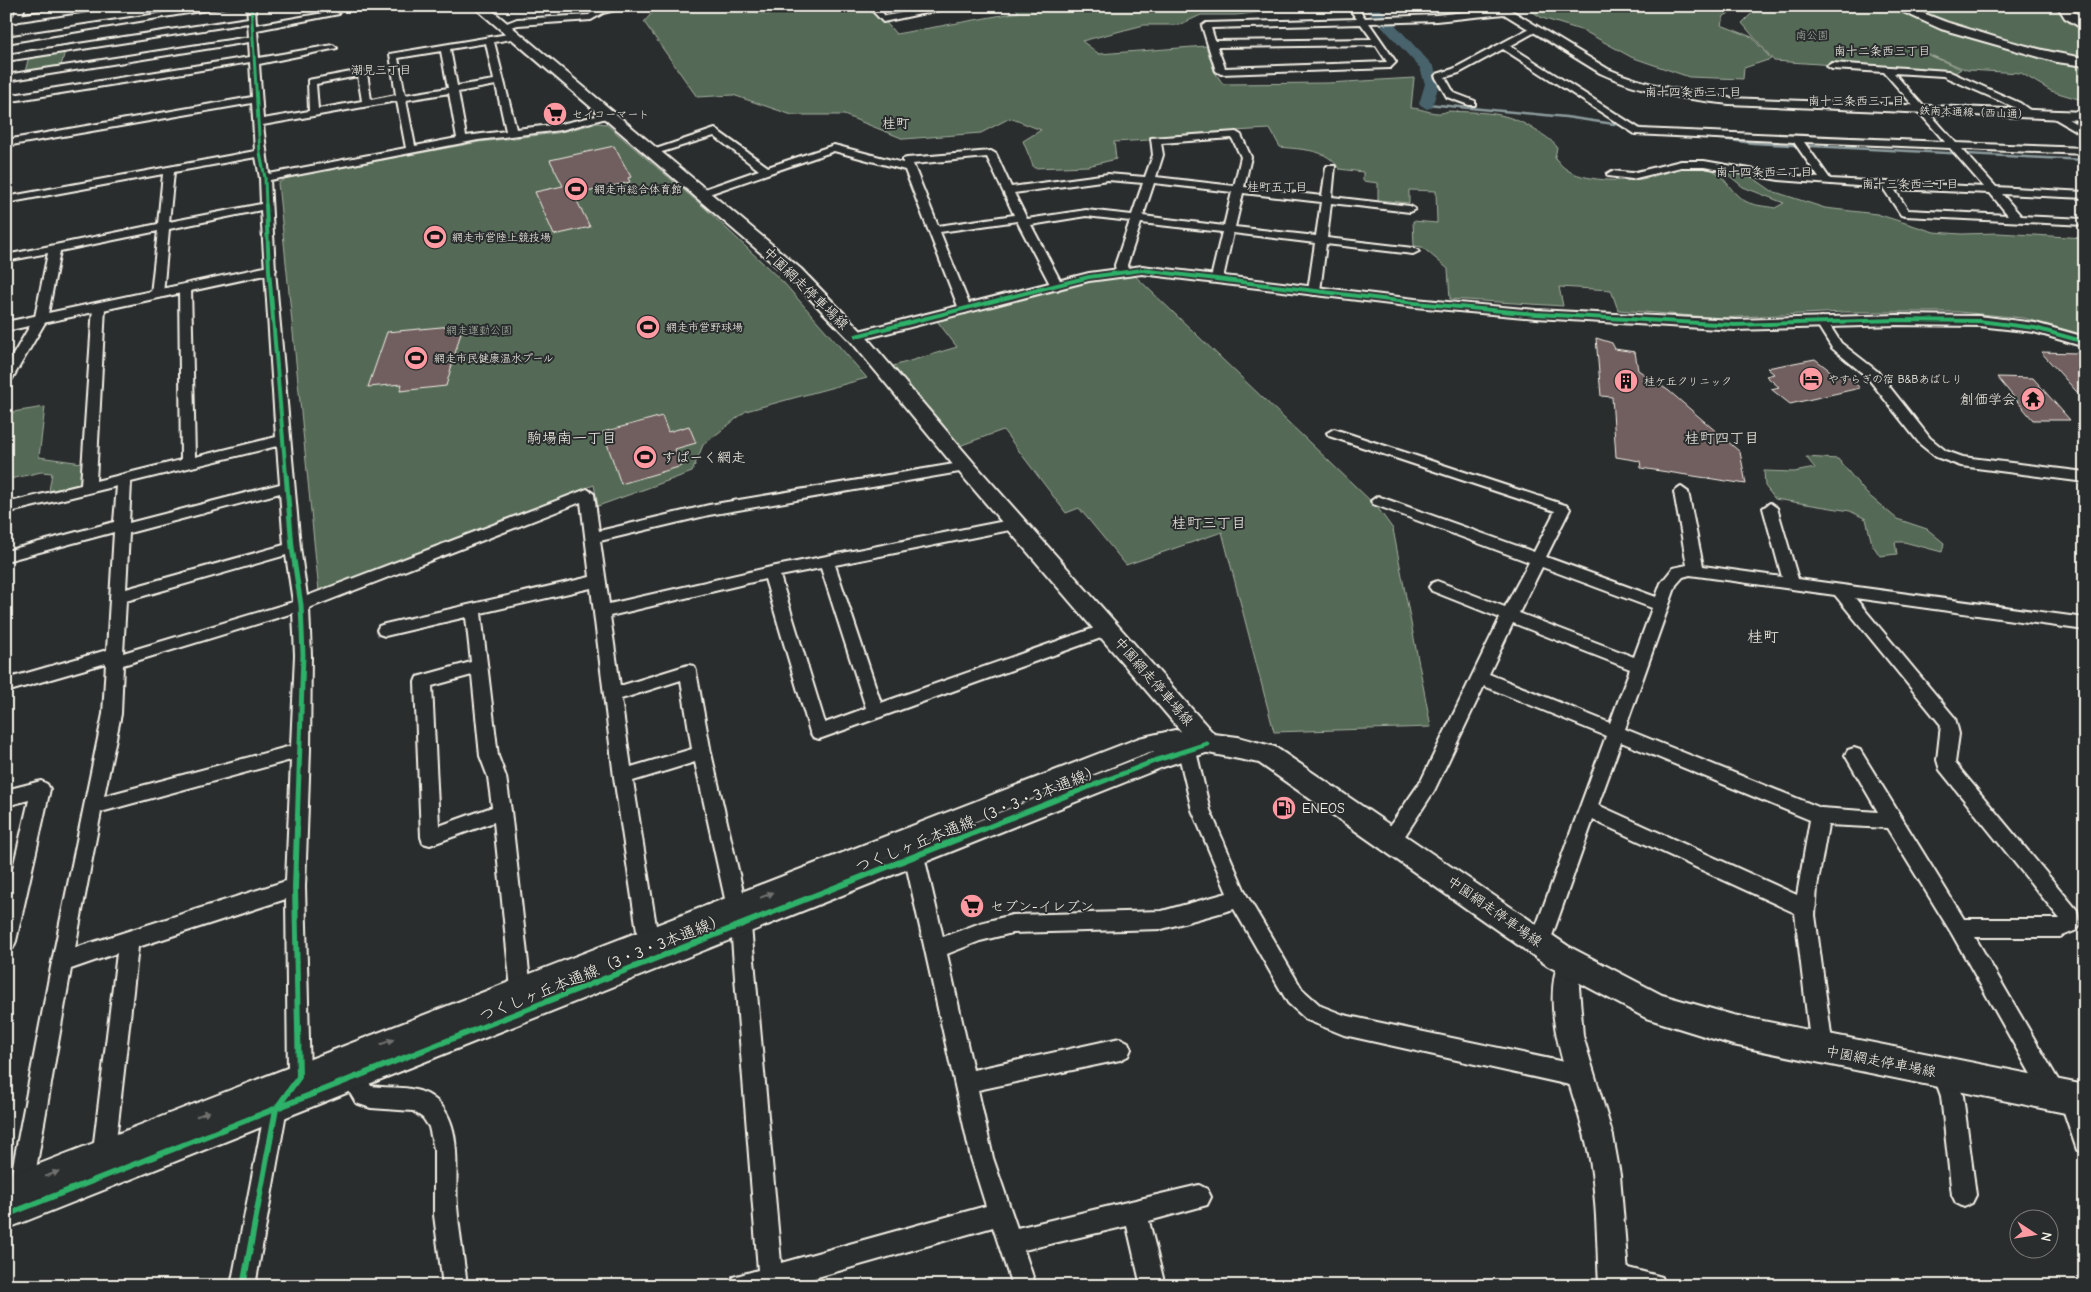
<svg xmlns="http://www.w3.org/2000/svg" width="2091" height="1292" font-family="'Comic Neue','Klee One',sans-serif">
	<rect width="100%" height="100%" fill="#2a2d2e"/>
	<filter id="ink" filterUnits="userSpaceOnUse"><feTurbulence type="fractalNoise" baseFrequency=".02" numOctaves="2"/><feDisplacementMap in="SourceGraphic" scale="10" xChannelSelector="R" yChannelSelector="G"/><feConvolveMatrix kernelMatrix="1 2 1 2 8 2 1 2 1" color-interpolation-filters="sRGB"/></filter>
	<g filter="url(#ink)">
		<path fill="#556b57" stroke="#a4aea0" d="M658,6H724L768,14L815,6H872L896,34L1019,12L1013,6H1315L1236,15H1201L1179,25H1144L1082,41L1099,54L1206,46L1214,71L1223,84L1328,83L1414,78L1411,108C1423,108 1436,117 1448,111C1483,113 1504,110 1535,130C1543,135 1551,139 1557,147L1555,158C1559,162 1562,167 1566,169C1582,181 1623,182 1642,179C1664,175 1683,163 1706,168C1726,172 1728,192 1745,201C1754,206 1766,206 1775,208L1784,203L1743,187L1726,173L1729,170L1746,173L1772,191L1825,208L1877,214L1934,232L1961,234L1998,233L2085,238V335L2023,318L1959,312H1844L1719,318L1618,310L1611,290L1559,287L1563,306L1450,299L1448,269L1422,247L1414,246L1413,221L1437,223L1436,191L1409,190V203L1378,200V183L1363,181V172L1339,169C1327,148 1302,150 1280,147L1270,129L1234,131L1236,135L1114,142L1116,159L1088,166L1034,168L1023,141L1041,130L1010,118L981,133L904,139L844,115H792L733,95L697,97L644,22Z
			M1524,6H1742L1724,16L1721,25L1752,37L1771,59L1744,68L1743,79L1689,77L1631,57L1584,31L1542,18Z
			M1759,6H1817L1823,9L1821,6H1890L1918,20L2014,49L2085,63V101L2051,91L2021,73L1967,70L1918,50L1961,69L1955,73L1774,61L1742,23Z
			M1913,6H2057L2055,9L2085,30V58C2050,56 2018,44 1985,34C1960,26 1936,20 1913,6Z
			M65,51L61,66L25,72L29,56Z
			M598,123L606,124L707,210L784,283L867,378L746,411L703,445L692,472L598,506L594,485L319,591L278,183L286,178L479,142L557,133Z
			M1130,271L1377,507L1393,529L1431,727L1274,732L1222,532L1126,565L1079,508L1066,513L1003,430L951,449L883,369L957,347L934,317Z
			M45,407L39,457L82,463L80,482L75,485L49,491L52,473L41,472L6,480V413Z
			M1806,457L1838,459L1866,493L1897,519L1927,529L1944,543L1942,552L1904,542H1895L1897,554L1880,556L1872,544L1866,519L1850,511L1775,499L1765,486L1764,471L1794,472L1815,468Z"/>
		<g fill="none" stroke-linecap="round" stroke-linejoin="round">
			<path stroke="#8d9c9e" stroke-width="2.5" d="M1427,104L1566,117L1655,130
				M1714,138L1753,143L2085,160"/>
			<path fill="#48646d" fill-rule="evenodd" d="M1363,6H1378L1434,67L1439,84L1432,107L1427,109L1419,104L1425,84L1420,68Z"/>
		</g>
		<path fill="#715e5e" stroke="#f4f1e8" d="M614,146L631,177L628,178L630,182L574,195L590,227L554,235L535,192L563,186L550,160Z
			M463,325L446,386L400,391L402,384L368,387L387,332Z
			M1596,338L1612,343L1615,349L1635,352L1638,370L1669,391L1740,452L1746,484L1641,468L1640,461L1616,457L1612,397L1601,396Z
			M2041,352L2077,353L2085,361V401Z
			M1815,359L1833,373L1846,375L1860,388L1790,404L1771,389L1779,387L1766,376L1774,374L1767,368Z
			M1997,377L2033,378L2070,420H2033Z
			M662,416L668,432L689,426L696,443L675,449L682,466L621,484L603,432Z"/>
		<g fill="none" stroke-linecap="round" stroke-linejoin="round">
			<g stroke="#f4f1e8" stroke-width="4">
				<path id="minor" d="M17,6H25L21,19L17,22L13,19Z
					M209,6H231L6,43V37Z
					M247,6H255L256,25L335,11L339,14L257,30L259,58L333,45L337,48L259,64L263,119L309,111L308,80L362,70L367,73L371,100L396,95L390,54L514,33L517,34V38L494,42L516,129L561,124L609,113L614,116L561,130L478,140L270,180L275,270L300,547L307,596L587,489L594,494L599,531L709,505L966,462L973,467L971,470L709,515L600,541L609,604L771,567L1015,519L1020,520L1022,524L1020,528L835,565L881,703L1103,625H1115L1117,629L1115,633L819,739L813,737L810,732L765,579L610,616L620,686L688,665L694,666L696,671L711,753L751,926L781,1263L986,1206L971,1158L902,846L904,840L911,838L918,840L924,856L943,937L980,923L1012,915L1162,911L1227,893L1192,810L1178,751L1181,746L1187,744L1193,746L1196,751L1210,810L1246,894L1302,989L1321,1006L1344,1015L1583,1066L1591,1069L1594,1077L1591,1085L1583,1088L1344,1035L1307,1020L1288,1003L1234,909L1162,929L1012,933L980,941L947,954L973,1070L1120,1038L1128,1042L1131,1049L1128,1056L1120,1060L978,1090L993,1158L1017,1228L1199,1185L1207,1189L1211,1197L1207,1205L1149,1221L1165,1286H1141L1127,1226L1024,1250L1036,1286H1012L993,1227L786,1286H730L733,1277L758,1270L731,926L695,762L633,781L660,951L657,958L650,960L643,958L640,951L614,777L591,588L481,613L498,756L506,777L511,811L532,999L529,1006L522,1009L515,1006L512,999L494,822L430,845L423,843L421,837L415,682L417,677L471,662L466,617L385,636L379,634L377,630L379,626L385,624L590,577L581,502L309,608L311,655L310,750L305,887L310,1077L286,1113L255,1286H231L265,1109L288,1074L286,899L138,947L114,1159L111,1167L103,1170L95,1167L92,1159L117,953L71,969L32,1192L28,1200L20,1204L12,1200L8,1192L52,962L103,714L106,663L6,692V679L107,650L114,532L6,561V551L114,522L117,486L6,513V503L81,485L93,307L99,303L105,307L96,481L181,460L179,288L185,284L191,288L195,457L276,437L261,210L169,229L163,294L157,298L151,294L158,231L60,251L47,319L12,379L6,383V367L35,317L48,253L6,261V255L158,224L163,174L6,203V197L255,151L252,103L6,146V140L252,97L250,62L6,102V96L250,57L249,42L6,81V75L249,37L248,23L6,61V55L248,18ZM486,43L494,80L457,86L450,49ZM441,51L448,88L405,95L398,58ZM358,76L362,101L318,109L316,84ZM496,85L506,131L466,136L458,92ZM449,93L457,138L415,146L406,100ZM397,101L406,148L269,174L263,125ZM256,157L260,178L261,204L169,222L174,172ZM277,446L280,484L129,523L131,482ZM280,493L284,545L126,589L129,533ZM286,555L293,602L123,653L126,601ZM821,568L866,708L825,723L780,576ZM293,613L295,655L291,746L104,796L121,714L123,665ZM472,675L480,756L488,777L492,807L439,826L432,686ZM681,680L692,749L631,767L621,699ZM291,760L286,881L75,948L101,812Z
					M611,6H631L603,13L591,20L518,25L503,29L499,26L517,19L589,15L595,9Z
					M868,6H877L885,16L939,6H958L883,22Z
					M1347,6H1356L1365,18L1436,15L1504,8L1508,11L1504,14L1436,21L1369,23L1396,62L1390,68L1221,74L1216,71L1202,26L1206,23L1357,19ZM1361,24L1372,39L1215,41L1211,28ZM1376,45L1387,62L1225,68L1217,47Z
					M1534,26L1537,27V31L1510,46L1640,129L1945,142L1884,72L1832,69L1827,66L1832,63L1948,71L2020,103L2035,114L2027,116L2014,107L1943,76L1894,73L1956,143L2085,148V154L1962,149L1996,187L2085,192V198L2002,194L2021,216L2085,219V225L1905,216L1901,215L1883,188L1779,180L1704,167H1681L1632,179L1608,176L1607,174L1612,171L1632,173L1681,161H1704L1779,174L1819,178L1794,142L1635,134L1503,49L1459,73L1445,77L1454,93L1475,101V105H1469L1447,97L1435,76L1437,74L1453,69ZM1804,142L1950,148L1984,187L1830,179ZM1894,189L1990,193L2008,215L1908,210Z
					M2052,113H2058L2085,129V136L2052,117Z
					M715,129L768,167L834,145L903,163V159L907,158L991,151L996,154L1011,187L1108,174L1145,177L1153,155L1151,138L1236,132L1241,135L1251,157L1244,187L1322,196L1326,168L1327,166H1335L1332,197L1410,206L1415,209L1410,212L1331,203L1327,238L1413,248L1419,251L1413,254L1326,244L1320,291L1314,295L1308,291L1315,243L1233,233L1223,278L1217,282L1211,278L1222,232L1141,223L1127,265L1128,272L1122,275L1116,272L1115,265L1130,221L1086,216L1031,225L1063,286L1057,290L1051,286L1017,221L940,232L971,309L965,313L959,309L905,170L834,151L703,196L698,193L699,191L759,170L714,136L652,155L647,152ZM1232,138L1241,157L1234,186L1156,177L1163,155L1161,143ZM987,157L1014,215L938,226L913,164ZM1108,180L1143,183L1132,215L1086,210L1027,219L1014,193ZM1154,183L1232,192L1224,226L1143,216ZM1243,193L1321,202L1316,236L1235,227Z
					M1821,317L1825,318L1841,343L1877,371L1930,438L1946,451L1963,457L2085,472V482L1961,466L1936,457L1920,444L1867,377L1832,348L1815,321Z
					M1334,429L1568,506L1570,509L1546,557L1656,597L1661,583L1673,568L1687,565L1674,492L1681,487L1688,492L1703,566L1782,577L1763,508L1770,503L1777,508L1798,579L2085,618V630L1855,598L1955,718L1959,734L1955,763L2077,910L2080,924L2077,930L2060,937H1975L2064,1090L2070,1087L2078,1090L2085,1109V1153L2077,1150L2061,1103L2055,1106L2047,1103L1952,934L1887,828L1828,825L1817,887L1815,915L1833,1049L1830,1056L1822,1060L1814,1056L1811,1049L1795,913L1593,820L1547,950L1540,952L1533,950L1530,943L1606,736L1484,686L1434,791L1399,845L1392,847L1385,845L1383,839L1385,833L1421,781L1500,618L1432,591L1429,587L1432,583L1437,581L1505,607L1529,562L1373,504L1371,501L1378,496L1383,498L1534,552L1555,511L1329,436L1327,433ZM1542,567L1652,608L1634,657L1519,613ZM1690,575L1835,595L1941,725L1937,760L1940,770L2060,919H1964L1860,750L1854,748L1848,750L1845,755L1878,812L1821,808L1625,729L1676,585L1683,577ZM1513,623L1630,669L1610,723L1489,674ZM1621,742L1810,820L1797,895L1598,805Z
					M41,781L47,784L50,789L16,941L13,948L6,950V898L29,800L6,806V790Z
					M353,1057L361,1060L365,1075L371,1086C390,1089 409,1085 427,1094C466,1115 454,1170 457,1206C459,1233 464,1259 467,1286H443L434,1215V1149L429,1127L423,1118L413,1111L371,1108L356,1103C348,1089 339,1077 345,1060Z
					M1944,1063L1952,1066L1963,1096L1976,1195L1972,1203L1964,1207L1956,1203L1952,1195L1941,1096L1933,1074L1936,1066Z
					M1613,1264L1662,1277L1665,1286L1604,1285L1601,1276L1604,1267Z"/>
			</g>
			<g stroke="#f4f1e8" stroke-width="4">
				<path id="tertiary" d="M78,6H106L101,9L6,23V17Z
					M1491,6H1504L1608,69C1647,86 1687,92 1729,98L2085,112V120L1729,104C1685,99 1641,92 1600,73Z
					M269,266L274,267L276,270L274,273L6,331V322Z
					M1142,266L1415,299L1536,310L1735,320L1897,315L1979,316L2035,323L2085,337V347L2034,332L1979,326L1897,325L1735,330L1536,318L1415,307L1142,274L1089,281L856,341L848,336L851,333L1089,273Z
					M1175,730L1215,738L1218,744L1215,750L1163,767L6,1229V1177L1139,738ZM1157,751L1149,754L876,861L1149,752Z
					M1570,951L1579,955L1582,963L1579,987L1583,1036L1613,1136L1620,1175L1629,1286H1599C1597,1244 1597,1201 1590,1160C1580,1098 1534,1016 1561,955Z"/>
			</g>
			<g stroke="#f4f1e8" stroke-width="4">
				<path id="secondary" d="M473,6H487L801,269L862,332L973,462L1214,734L1238,737L1275,747L1568,946L1662,995L1733,1015L2085,1085V1117L1733,1045L1646,1018L1548,966L1259,763L1198,751L959,472L850,340L789,277Z
					M1890,6C1913,6 1930,17 1952,24C1995,37 2040,52 2085,58V66L2057,62L1941,29Z
					M2063,6H2076L2072,10L2085,20V30L2065,18L2060,10Z"/>
			</g>
			<use href="#minor" fill="#2a2d2e" fill-rule="evenodd"/>
			<use href="#tertiary" fill="#2a2d2e" fill-rule="evenodd"/>
			<use href="#secondary" fill="#2a2d2e" fill-rule="evenodd"/>
			<g stroke="#2a2d2e" stroke-width="5">
				<path id="cycleway-far3" d="M251,6L260,153L265,178L266,206"/>
			</g>
			<g stroke="#2a2d2e" stroke-width="6">
				<path id="cycleway-far2" d="M266,205L269,270L286,476
					M856,336L1089,277L1142,270L1415,303L1536,314L1735,325L1897,320L1979,321L2035,328L2085,342"/>
			</g>
			<g stroke="#2a2d2e" stroke-width="8">
				<path id="cycleway-far1" d="M286,474L292,547L301,605L303,655L297,829
					M983,829L1157,760L1207,744"/>
			</g>
			<g stroke="#2a2d2e" stroke-width="9">
				<path id="cycleway" d="M6,1215L986,828
					M243,1286L276,1109L299,1077L295,887L297,828"/>
			</g>
			<use href="#cycleway-far3" stroke="#2db169" stroke-width="3"/>
			<use href="#cycleway-far2" stroke="#2db169" stroke-width="4"/>
			<use href="#cycleway-far1" stroke="#2db169" stroke-width="5"/>
			<use href="#cycleway" stroke="#2db169" stroke-width="6"/>
		</g>
		<defs><path id="oneway-solid" d="M-6-.8H1V-3.2L6.5 0L1 3.2V.8H-6Z" transform="scale(1.25)"/></defs>
		<g fill="#71726f">
			<use href="#oneway-solid" transform="translate(767 895) rotate(-22)"/>
			<use href="#oneway-solid" transform="translate(387 1042) rotate(-21)"/>
			<use href="#oneway-solid" transform="translate(203 1114) rotate(-21)"/>
			<use href="#oneway-solid" transform="translate(52 1174) rotate(-21)"/>
		</g>
	</g>
	<defs>
		<g id="supermarket-disc" transform="scale(1.25)"><circle r="9.5" fill="#ff9aa2" stroke="#2a2d2e"/><path d="M-6-5.5h2.5l.6 2H6L4.5 2H-2.5L-4.4-4H-6ZM-1.5 3.2a1.3 1.3 0 1 0 .1 0ZM3 3.2a1.3 1.3 0 1 0 .1 0Z" fill="#111"/></g>
		<g id="stadium-disc" transform="scale(1.25)"><circle r="9.5" fill="#ff9aa2" stroke="#2a2d2e"/><path d="M0-5a6.5 5 0 1 0 0 10a6.5 5 0 1 0 0-10ZM-3.5-1.8h7v3.6h-7Z" fill="#111"/></g>
		<g id="hotel-disc" transform="scale(1.25)"><circle r="9.5" fill="#ff9aa2" stroke="#2a2d2e"/><path d="M-6-4.5h1.5V1H6V5H4.5V3h-9V5H-6ZM-4 0a1.8 1.8 0 1 1 3.6 0ZM.5 0V-2.5h3Q6-2.5 6 0Z" fill="#111"/></g>
		<g id="building-disc" transform="scale(1.25)"><circle r="9.5" fill="#ff9aa2" stroke="#2a2d2e"/><path d="M-4-6H4V6H1V3H-1V6H-4ZM-2.5-4.3h1.7v1.8h-1.7ZM.8-4.3h1.7v1.8H.8ZM-2.5-1h1.7V.8h-1.7ZM.8-1h1.7V.8H.8Z" fill="#111"/></g>
		<g id="temple-disc" transform="scale(1.25)"><circle r="9.5" fill="#ff9aa2" stroke="#2a2d2e"/><path d="M0-6L5-2H3V0L6.5 2.5H4V6H1.5V3h-3V6H-4V2.5H-6.5L-3 0V-2H-5Z" fill="#111"/></g>
		<g id="fuel-disc" transform="scale(1.25)"><circle r="9.5" fill="#ff9aa2" stroke="#2a2d2e"/><path d="M-5.5-6h7V0h2V4h1.3V-2.5L3-4.5l.8-.8L6-3V5H2.5V1h-1V6h-7ZM-4.2-4.7v3.2H.2V-4.7Z" fill="#111"/></g>
	</defs>
	<g fill-rule="evenodd">
		<use href="#supermarket-disc" x="555" y="114"/>
		<use href="#stadium-disc" x="576" y="189"/>
		<use href="#stadium-disc" x="435" y="237"/>
		<use href="#stadium-disc" x="648" y="327"/>
		<use href="#stadium-disc" x="416" y="358"/>
		<use href="#hotel-disc" x="1811" y="379"/>
		<use href="#building-disc" x="1626" y="381"/>
		<use href="#temple-disc" x="2033" y="399"/>
		<use href="#stadium-disc" x="645" y="457"/>
		<use href="#fuel-disc" x="1284" y="808"/>
		<use href="#supermarket-disc" x="972" y="906"/>
	</g>
	<g text-anchor="middle" stroke-width="4" stroke-linejoin="round" paint-order="stroke">
		<g font-size="11" fill="#acb5a7" stroke="#2a2d2e">
			<text x="1812" y="39">南公園</text>
			<text x="479" y="334">網走運動公園</text>
		</g>
		<g font-size="11" fill="#f4f1e8" stroke="#2a2d2e">
			<text transform="translate(1974 112) rotate(2)" y="4">鉄南本通線（西山通）</text>
		</g>
		<g font-size="11" fill="#f4f1e8" stroke="#2a2d2e" text-anchor="start">
			<text x="572" y="118">セイコーマート</text>
			<text x="594" y="193">網走市総合体育館</text>
			<text x="452" y="241">網走市営陸上競技場</text>
			<text x="666" y="331">網走市営野球場</text>
			<text x="434" y="362">網走市民健康温水プール</text>
			<text x="1828" y="383">やすらぎの宿 B&amp;Bあばしり</text>
			<text x="1644" y="385">桂ケ丘クリニック</text>
		</g>
		<g font-size="12" fill="#f4f1e8" stroke="#2a2d2e">
			<text x="1882" y="55">南十二条西三丁目</text>
			<text x="381" y="74">潮見三丁目</text>
			<text x="1693" y="96">南十四条西三丁目</text>
			<text x="1856" y="105">南十三条西三丁目</text>
			<text x="1764" y="176">南十四条西二丁目</text>
			<text x="1910" y="188">南十三条西二丁目</text>
			<text x="1277" y="191">桂町五丁目</text>
		</g>
		<g font-size="14" fill="#f4f1e8" stroke="#2a2d2e">
			<text x="896" y="128">桂町</text>
		</g>
		<g font-size="14" fill="#f4f1e8" stroke="#2a2d2e">
			<text transform="translate(806 288) rotate(44)" y="5">中園網走停車場線</text>
			<text transform="translate(1154 681) rotate(49)" y="5">中園網走停車場線</text>
			<text transform="translate(1495 911) rotate(35)" y="5">中園網走停車場線</text>
			<text transform="translate(1881 1061) rotate(11)" y="5">中園網走停車場線</text>
		</g>
		<g font-size="14" fill="#f4f1e8" stroke="#2a2d2e" text-anchor="start">
			<text x="2016" y="404" text-anchor="end">創価学会</text>
			<text x="662" y="462">すぱーく網走</text>
			<text x="1302" y="813">ENEOS</text>
			<text x="990" y="911">セブン-イレブン</text>
		</g>
		<g font-size="15" fill="#f4f1e8" stroke="#2a2d2e">
			<text x="572" y="443">駒場南一丁目</text>
			<text x="1722" y="443">桂町四丁目</text>
			<text x="1209" y="528">桂町三丁目</text>
		</g>
		<g font-size="16" fill="#f4f1e8" stroke="#2a2d2e">
			<text x="1763" y="642">桂町</text>
		</g>
		<g font-size="16" fill="#f4f1e8" stroke="#2a2d2e">
			<text transform="translate(978 818) rotate(-22)" y="6">つくしヶ丘本通線（3・3・3本通線）</text>
			<text transform="translate(602 967) rotate(-22)" y="6">つくしヶ丘本通線（3・3・3本通線）</text>
		</g>
	</g>
	<rect width="2091" height="1292" fill="none" stroke="#2a2d2e" stroke-width="25"/>
	<rect x="12" y="12" width="2066" height="1267" fill="none" stroke="#f4f1e8" stroke-width="2" filter="url(#ink)"/>
	<g transform="translate(2034 1234) rotate(102)"><circle r="24" fill="#2a2d2e" stroke="#7b7b78"/>
	<path d="M0-4L9 19L0 12L-9 19Z" fill="#ff9aa2"/>
	<text y="-8" font-size="14" font-weight="bold" text-anchor="middle" fill="#f4f1e8">N</text>
	</g>
</svg>
